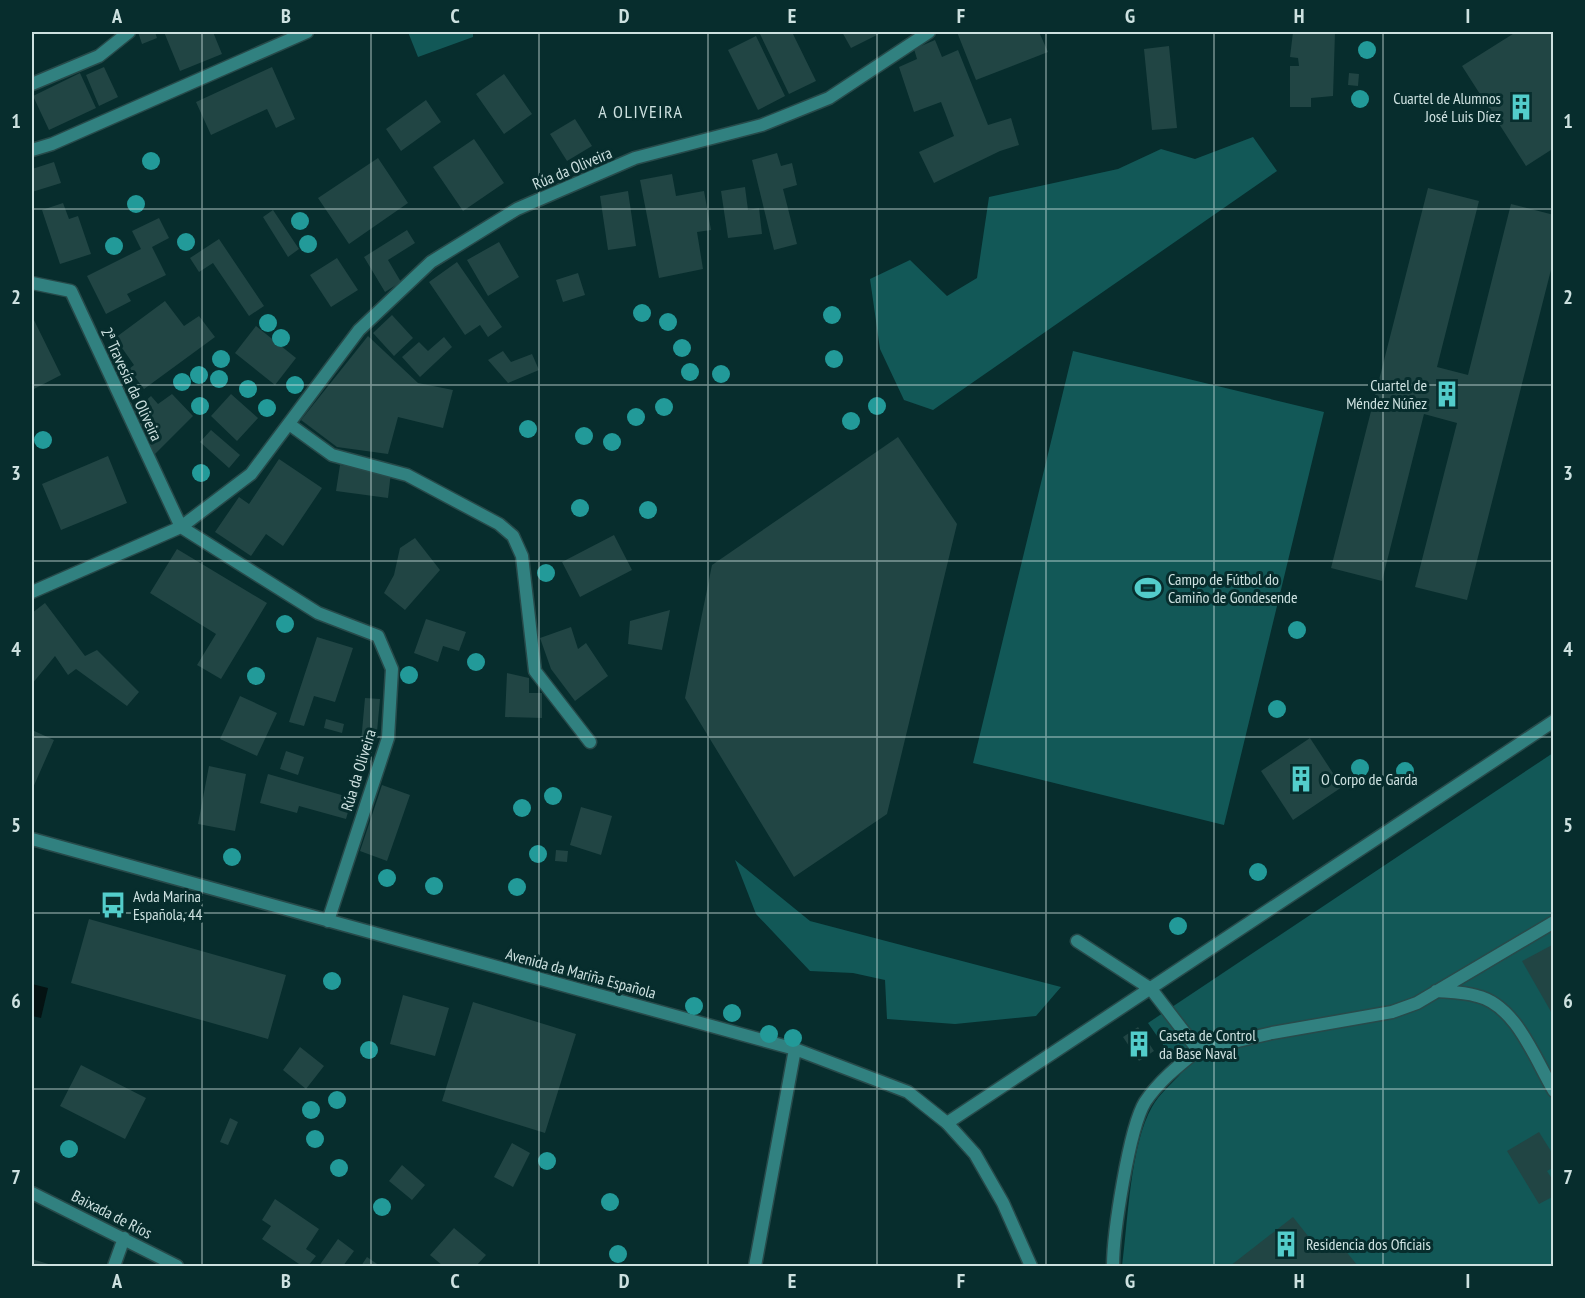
<svg xmlns="http://www.w3.org/2000/svg" width="1585" height="1298" font-family="'PT Sans Narrow',sans-serif">
	<rect width="100%" height="100%" fill="#072d2d"/>
	<path fill="#125857" d="M408,32H473V37L418,57Z
		M1253,137L1277,171L933,410L904,400L880,349L870,279L910,260L947,296L977,278L989,197L1118,169L1161,149L1195,159Z
		M1073,351L1324,412L1224,825L973,763Z
		M1553,753V1266H1122C1128,1222 1130,1145 1152,1107C1159,1094 1173,1083 1182,1072L1148,1023Z
		M735,860L810,921L1061,987L1036,1016L955,1024L887,1019L885,980L853,973L810,971L756,914Z"/>
	<path fill="#041212" d="M32,984L48,988L41,1018L32,1016Z"/>
	<path fill="#214544" d="M138,32H155L157,38L142,44Z
		M164,32H213L222,54L180,71Z
		M759,32H792L816,81L789,94Z
		M842,32H883L851,48Z
		M957,32H1039L1048,52L976,80Z
		M1293,32H1335L1333,96L1311,98V107H1290V66H1299L1298,58L1290,57Z
		M1516,32H1554V148L1526,166L1462,66Z
		M756,36L785,96L758,110L728,50Z
		M935,40L942,57L958,50L988,125L1011,118L1019,145L1000,151L934,183L919,152L954,136L941,102L914,112L899,67L917,59L914,49Z
		M1169,46L1177,128L1152,130L1144,49Z
		M104,67L118,97L99,106L86,75Z
		M272,67L295,119L276,128L267,109L211,135L196,102Z
		M80,73L96,108L49,130L33,96Z
		M1349,73L1359,74L1358,86L1348,85Z
		M504,74L532,114L504,134L476,94Z
		M426,100L441,122L401,151L386,129Z
		M575,119L592,146L567,161L550,134Z
		M474,139L504,183L463,211L433,167Z
		M777,153L781,166L792,163L797,185L783,189L797,244L774,250L752,160Z
		M378,158L408,203L349,244L318,198Z
		M54,162L61,183L32,192V169Z
		M672,174L676,196L704,191L711,230L697,232L703,269L659,278L640,180Z
		M745,187L748,210L759,208L762,234L728,238L721,191Z
		M1428,188L1479,201L1437,367L1468,375L1511,204L1554,215V258L1467,600L1415,587L1457,423L1424,414L1382,581L1331,568Z
		M628,191L636,246L608,250L600,196Z
		M63,203L69,219L78,216L91,254L60,264L42,210Z
		M273,210L299,249L288,257L263,217Z
		M159,218L169,238L152,247L166,275L127,294L131,301L106,314L87,276L141,249L132,231Z
		M407,230L415,243L388,260L401,282L385,292L364,257Z
		M219,239L264,306L249,316L213,263L199,272L190,258Z
		M499,242L519,277L488,296L467,260Z
		M337,258L358,290L331,307L310,275Z
		M457,262L502,327L488,337L480,325L465,335L429,282Z
		M578,273L585,295L563,302L556,280Z
		M165,301L184,326L199,316L215,337L144,389L129,369L134,365L115,338Z
		M392,315L413,338L394,356L373,333Z
		M32,316L61,375L32,390Z
		M256,326L296,358L275,385L235,353Z
		M368,336L418,383L453,390L443,428L398,417L388,454L337,447L301,420Z
		M444,337L452,347L420,377L402,357L419,342L428,351Z
		M503,351L511,362L532,354L539,370L508,383L488,360Z
		M172,394L193,416L154,455L133,412L151,396L158,404Z
		M231,394L258,418L237,441L211,416Z
		M211,430L240,455L229,468L200,442Z
		M898,437L957,524L887,814L794,877L685,698L712,565Z
		M108,456L127,503L61,530L42,484Z
		M279,459L322,488L283,546L266,534L251,556L215,532L239,497L249,504Z
		M340,465L391,472L388,498L336,491Z
		M614,535L632,570L580,597L562,562Z
		M415,538L440,570L405,610L384,593L394,575L400,548Z
		M177,549L267,603L221,679L197,665L216,634L150,593Z
		M45,603L85,656L97,650L139,692L127,706L76,669L68,675L55,656L32,684V613Z
		M670,610L662,650L628,644L630,621Z
		M426,619L466,632L459,651L443,646L438,662L414,653Z
		M571,627L578,649L586,643L608,676L575,701L551,669L540,638Z
		M317,637L353,648L335,702L314,696L304,726L289,722Z
		M507,673L529,678V693H542V718L505,717Z
		M240,696L277,713L257,756L220,739Z
		M365,698L380,699L376,743L361,742Z
		M326,719L344,724L342,733L324,728Z
		M32,730L54,740L32,790Z
		M1310,738L1342,787L1293,820L1261,771Z
		M286,751L304,757L298,775L280,769Z
		M209,766L246,774L235,831L198,824Z
		M268,774L352,798L346,819L299,806L297,813L260,803Z
		M382,785L410,795L387,861L360,851Z
		M581,807L612,816L601,855L570,845Z
		M556,850L568,851L567,862L555,861Z
		M89,919L286,975L268,1039L71,983Z
		M1554,944V1017L1522,961Z
		M403,995L449,1008L435,1056L390,1044Z
		M473,1002L576,1034L545,1133L442,1101Z
		M1138,1027L1154,1051L1139,1061L1123,1037Z
		M300,1047L324,1066L306,1089L283,1070Z
		M81,1065L146,1098L125,1139L60,1106Z
		M230,1118L238,1122L228,1145L220,1142Z
		M1539,1132L1554,1156V1167L1547,1171L1554,1182V1196L1539,1204L1507,1151Z
		M512,1143L530,1153L513,1187L494,1177Z
		M402,1165L425,1185L412,1200L389,1181Z
		M275,1199L319,1229L306,1249L316,1256L308,1266H302L262,1239L271,1226L262,1220Z
		M1293,1217L1319,1250L1335,1238L1358,1266H1230Z
		M454,1228L486,1255L476,1266H443L430,1255Z
		M338,1239L354,1251L343,1266H319Z
		M367,1257L380,1266H361Z
		M32,1259L55,1266H32Z"/>
	<g fill="none" stroke-linecap="round" stroke-linejoin="round">
		<g stroke="#274a4a" stroke-width="15">
			<path id="service" d="M32,84L99,56L129,32
				M289,424L332,455L407,475L499,524L513,536L522,556L535,671L590,742
				M1077,941L1151,989L1198,1050L1272,1033L1392,1012L1417,1003L1554,922
				M1436,991C1449,992 1464,992 1477,996C1516,1005 1535,1059 1554,1091
				M947,1123L1554,721
				M1113,1266C1113,1234 1129,1128 1145,1102C1159,1081 1178,1066 1198,1050"/>
		</g>
		<g stroke="#274a4a" stroke-width="15">
			<path id="minor" d="M32,150L52,144L307,32
				M32,283L71,291L181,527L318,613L378,636L392,669L388,738L328,921
				M32,592L181,527L251,474L359,330L431,262L517,209L635,158L762,125L829,98L929,32
				M32,839L795,1049L908,1092L947,1123L975,1154L1003,1203L1031,1266
				M32,1193L177,1266
				M114,1266L124,1238
				M755,1266L795,1049"/>
		</g>
		<use href="#service" stroke="#318180" stroke-width="12"/>
		<use href="#minor" stroke="#318180" stroke-width="12"/>
	</g>
	<g fill="#229a99">
		<circle cx="1367" cy="50" r="9"/>
		<circle cx="1360" cy="99" r="9"/>
		<circle cx="151" cy="161" r="9"/>
		<circle cx="136" cy="204" r="9"/>
		<circle cx="300" cy="221" r="9"/>
		<circle cx="186" cy="242" r="9"/>
		<circle cx="308" cy="244" r="9"/>
		<circle cx="114" cy="246" r="9"/>
		<circle cx="642" cy="313" r="9"/>
		<circle cx="832" cy="315" r="9"/>
		<circle cx="668" cy="322" r="9"/>
		<circle cx="268" cy="323" r="9"/>
		<circle cx="281" cy="338" r="9"/>
		<circle cx="682" cy="348" r="9"/>
		<circle cx="221" cy="359" r="9"/>
		<circle cx="834" cy="359" r="9"/>
		<circle cx="690" cy="372" r="9"/>
		<circle cx="721" cy="374" r="9"/>
		<circle cx="199" cy="375" r="9"/>
		<circle cx="219" cy="379" r="9"/>
		<circle cx="182" cy="382" r="9"/>
		<circle cx="295" cy="385" r="9"/>
		<circle cx="248" cy="389" r="9"/>
		<circle cx="200" cy="406" r="9"/>
		<circle cx="877" cy="406" r="9"/>
		<circle cx="664" cy="407" r="9"/>
		<circle cx="267" cy="408" r="9"/>
		<circle cx="636" cy="417" r="9"/>
		<circle cx="851" cy="421" r="9"/>
		<circle cx="528" cy="429" r="9"/>
		<circle cx="584" cy="436" r="9"/>
		<circle cx="43" cy="440" r="9"/>
		<circle cx="612" cy="442" r="9"/>
		<circle cx="201" cy="473" r="9"/>
		<circle cx="580" cy="508" r="9"/>
		<circle cx="648" cy="510" r="9"/>
		<circle cx="546" cy="573" r="9"/>
		<circle cx="285" cy="624" r="9"/>
		<circle cx="1297" cy="630" r="9"/>
		<circle cx="476" cy="662" r="9"/>
		<circle cx="409" cy="675" r="9"/>
		<circle cx="256" cy="676" r="9"/>
		<circle cx="1277" cy="709" r="9"/>
		<circle cx="1360" cy="768" r="9"/>
		<circle cx="1405" cy="771" r="9"/>
		<circle cx="553" cy="796" r="9"/>
		<circle cx="522" cy="808" r="9"/>
		<circle cx="538" cy="854" r="9"/>
		<circle cx="232" cy="857" r="9"/>
		<circle cx="1258" cy="872" r="9"/>
		<circle cx="387" cy="878" r="9"/>
		<circle cx="434" cy="886" r="9"/>
		<circle cx="517" cy="887" r="9"/>
		<circle cx="1178" cy="926" r="9"/>
		<circle cx="332" cy="981" r="9"/>
		<circle cx="694" cy="1006" r="9"/>
		<circle cx="732" cy="1013" r="9"/>
		<circle cx="769" cy="1034" r="9"/>
		<circle cx="793" cy="1038" r="9"/>
		<circle cx="369" cy="1050" r="9"/>
		<circle cx="337" cy="1100" r="9"/>
		<circle cx="311" cy="1110" r="9"/>
		<circle cx="315" cy="1139" r="9"/>
		<circle cx="69" cy="1149" r="9"/>
		<circle cx="547" cy="1161" r="9"/>
		<circle cx="339" cy="1168" r="9"/>
		<circle cx="610" cy="1202" r="9"/>
		<circle cx="382" cy="1207" r="9"/>
		<circle cx="618" cy="1254" r="9"/>
	</g>
	<path fill="none" stroke="#cde1e0" stroke-width="1.5" stroke-opacity="0.55" d="M202,32V1266M371,32V1266M539,32V1266M708,32V1266M877,32V1266M1046,32V1266M1214,32V1266M1383,32V1266M32,209H1554M32,385H1554M32,561H1554M32,737H1554M32,913H1554M32,1089H1554"/>
	<defs>
		<g id="building-bare" transform="scale(2.07)"><path d="M-4-6H4V6H1V3H-1V6H-4ZM-2.5-4.3h1.7v1.8h-1.7ZM.8-4.3h1.7v1.8H.8ZM-2.5-1h1.7V.8h-1.7ZM.8-1h1.7V.8H.8Z" fill="#53cdcb" stroke="#072d2d" stroke-width="2.5" paint-order="stroke"/></g>
		<g id="stadium-bare" transform="scale(2.07)"><path d="M0-5a6.5 5 0 1 0 0 10a6.5 5 0 1 0 0-10ZM-3.5-1.8h7v3.6h-7Z" fill="#53cdcb" stroke="#072d2d" stroke-width="2.5" paint-order="stroke"/></g>
		<g id="bus-bare" transform="scale(2.07)"><path d="M-5-6H5V4H4V6H2V4H-2V6H-4V4H-5ZM-3.5-4V0h7V-4ZM-3.5 1.2v1.5H-2V1.2ZM2 1.2v1.5H3.5V1.2Z" fill="#53cdcb" stroke="#072d2d" stroke-width="2.5" paint-order="stroke"/></g>
	</defs>
	<g fill-rule="evenodd">
		<use href="#building-bare" x="1521" y="107"/>
		<use href="#building-bare" x="1447" y="394"/>
		<use href="#stadium-bare" x="1148" y="588"/>
		<use href="#building-bare" x="1301" y="779"/>
		<use href="#bus-bare" x="113" y="905"/>
		<use href="#building-bare" x="1139" y="1044"/>
		<use href="#building-bare" x="1286" y="1244"/>
	</g>
	<g text-anchor="middle" stroke-width="6" stroke-linejoin="round" paint-order="stroke">
		<g font-size="16" fill="#cde1e0" stroke="#072d2d" text-anchor="start">
			<text x="1501" y="104" text-anchor="end">Cuartel de Alumnos<tspan x="1501" dy="18">José Luis Díez</tspan></text>
			<text x="1427" y="391" text-anchor="end">Cuartel de<tspan x="1427" dy="18">Méndez Núñez</tspan></text>
			<text x="1168" y="585">Campo de Fútbol do<tspan x="1168" dy="18">Camiño de Gondesende</tspan></text>
			<text x="1321" y="785">O Corpo de Garda</text>
			<text x="133" y="902">Avda Marina<tspan x="133" dy="18">Española, 44</tspan></text>
			<text x="1159" y="1041">Caseta de Control<tspan x="1159" dy="18">da Base Naval</tspan></text>
			<text x="1306" y="1250">Residencia dos Oficiais</text>
		</g>
		<g font-size="16" fill="#cde1e0" stroke="#072d2d">
			<text transform="translate(572 168) rotate(-23)" y="6">Rúa da Oliveira</text>
			<text transform="translate(132 384) rotate(65)" y="6">2ª Travesía da Oliveira</text>
			<text transform="translate(358 770) rotate(-73)" y="6">Rúa da Oliveira</text>
			<text transform="translate(581 973) rotate(15)" y="6">Avenida da Mariña Española</text>
			<text transform="translate(112 1214) rotate(27)" y="6">Baixada de Ríos</text>
		</g>
		<g font-size="18" letter-spacing="1.5" fill="#cde1e0" stroke="#072d2d">
			<text x="641" y="118">A OLIVEIRA</text>
		</g>
	</g>
	<rect width="1585" height="1298" fill="none" stroke="#072d2d" stroke-width="66"/>
	<rect x="33" y="33" width="1519" height="1232" fill="none" stroke="#cde1e0" stroke-width="2"/>
	<g font-size="20" text-anchor="middle" font-weight="bold" fill="#cde1e0">
		<text x="117" y="23">A</text>
		<text x="286" y="23">B</text>
		<text x="455" y="23">C</text>
		<text x="624" y="23">D</text>
		<text x="792" y="23">E</text>
		<text x="961" y="23">F</text>
		<text x="1130" y="23">G</text>
		<text x="1299" y="23">H</text>
		<text x="1468" y="23">I</text>
		<text x="16" y="128">1</text>
		<text x="1568" y="128">1</text>
		<text x="16" y="304">2</text>
		<text x="1568" y="304">2</text>
		<text x="16" y="480">3</text>
		<text x="1568" y="480">3</text>
		<text x="16" y="656">4</text>
		<text x="1568" y="656">4</text>
		<text x="16" y="832">5</text>
		<text x="1568" y="832">5</text>
		<text x="16" y="1008">6</text>
		<text x="1568" y="1008">6</text>
		<text x="16" y="1184">7</text>
		<text x="1568" y="1184">7</text>
		<text x="117" y="1288">A</text>
		<text x="286" y="1288">B</text>
		<text x="455" y="1288">C</text>
		<text x="624" y="1288">D</text>
		<text x="792" y="1288">E</text>
		<text x="961" y="1288">F</text>
		<text x="1130" y="1288">G</text>
		<text x="1299" y="1288">H</text>
		<text x="1468" y="1288">I</text>
	</g>
</svg>
